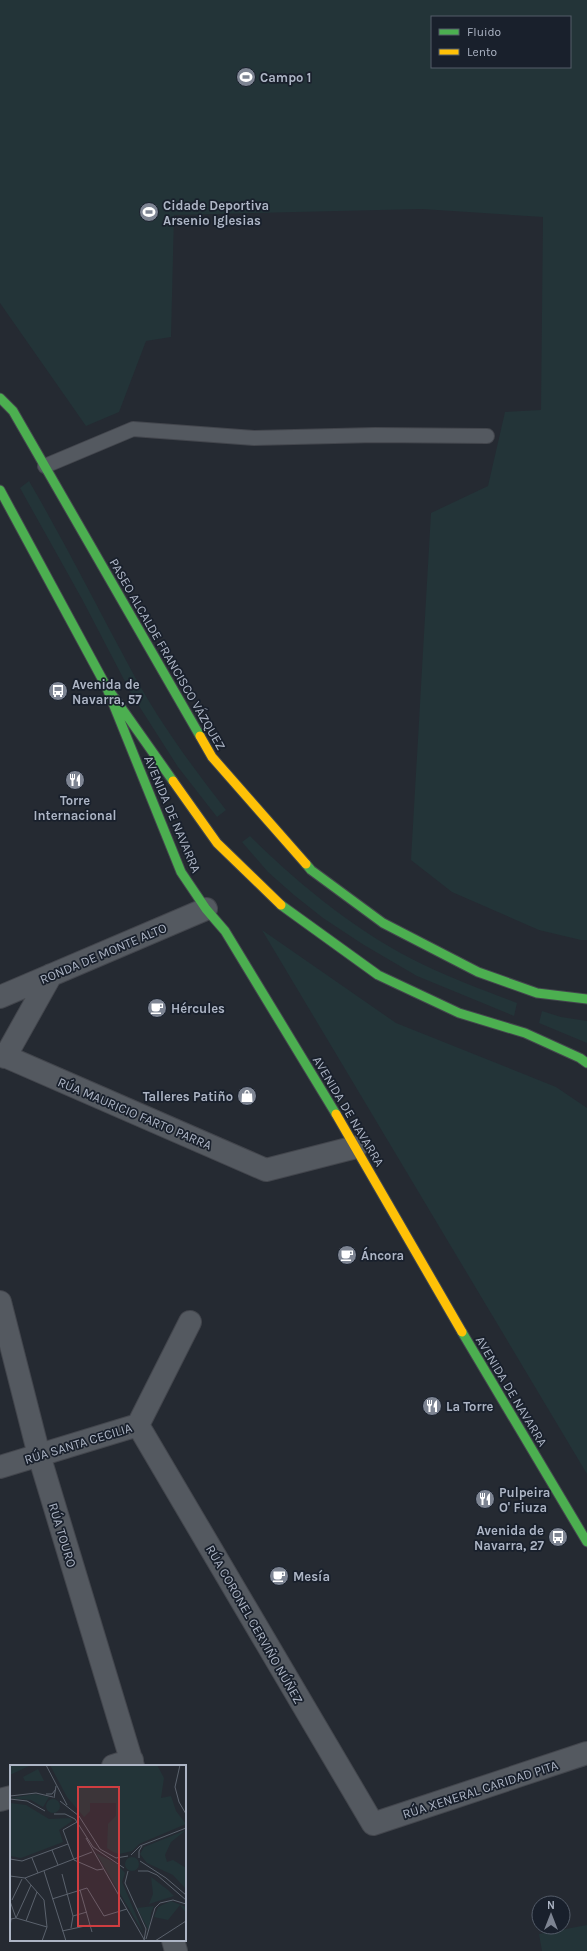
<svg xmlns="http://www.w3.org/2000/svg" width="587" height="1951" font-family="Karla,sans-serif">
	<rect width="100%" height="100%" fill="#252a32"/>
	<path fill="#233438" fill-rule="evenodd" d="M0,0H587V940H581L539,930L452,892L411,860L431,513L488,486L505,412L541,410L543,217L422,209L174,215L171,337L146,341L119,412L86,426L0,303ZM432,17H570V67H432Z
		M29,481C64,541 95,603 128,664C155,716 190,764 226,810L217,817L178,767L132,695L82,599L20,488Z
		M250,836C299,885 361,935 424,965C455,980 486,991 517,1003L514,1016L417,976L364,945L323,918L294,895L268,872L242,842Z
		M262,930L396,1023L556,1087L587,1108V1474Z
		M542,1011L561,1017L587,1021V1043L539,1023Z
		M587,1925V1951H542L539,1934Z"/>
	<g fill="none" stroke-linecap="round" stroke-linejoin="round">
		<g stroke="#43464d" stroke-width="16">
			<path id="lane" d="M45,466L133,429L254,438L375,435L487,436"/>
		</g>
		<g stroke="#43464d" stroke-width="24">
			<path id="street" d="M0,997L206,909
				M0,1054L266,1170L356,1147
				M5,1057L51,975
				M0,1302L39,1455L133,1766
				M138,1425L373,1824L587,1753
				M0,1467L138,1425L190,1322
				M113,1766L132,1760
				M0,1800L11,1797
				M173,1940L176,1951"/>
		</g>
		<g stroke="#43464d" stroke-width="11">
			<path id="fast" d="M0,398L13,411L200,736
				M0,490L106,686L173,781
				M106,686L181,872L206,909L225,931L336,1114
				M306,864L311,870L383,923L478,972L537,993L587,999
				M281,905L378,975L459,1013L525,1033L580,1058L587,1063
				M462,1332L587,1542"/>
		</g>
		<g stroke="#43464d" stroke-width="11">
			<path id="slow" d="M200,736L212,757L306,864
				M173,781L217,843L281,905
				M336,1114L462,1332"/>
		</g>
		<use href="#lane" stroke="#545960" stroke-width="14"/>
		<use href="#street" stroke="#545960" stroke-width="22"/>
		<use href="#fast" stroke="#4caf50" stroke-width="9"/>
		<use href="#slow" stroke="#ffc107" stroke-width="9"/>
	</g>
	<defs>
		<g id="stadium-disc" transform="scale(1)"><circle r="9.5" fill="#7d8492" stroke="#19202c"/><path d="M0-5a6.5 5 0 1 0 0 10a6.5 5 0 1 0 0-10ZM-3.5-1.8h7v3.6h-7Z" fill="#fff"/></g>
		<g id="bus-disc" transform="scale(1)"><circle r="9.5" fill="#7d8492" stroke="#19202c"/><path d="M-5-6H5V4H4V6H2V4H-2V6H-4V4H-5ZM-3.5-4V0h7V-4ZM-3.5 1.2v1.5H-2V1.2ZM2 1.2v1.5H3.5V1.2Z" fill="#fff"/></g>
		<g id="restaurant-disc" transform="scale(1)"><circle r="9.5" fill="#7d8492" stroke="#19202c"/><path d="M-5-6h1v4h1v-4h1v4h1v-4h1v5L-1.5 .5V6h-2V.5L-5-1ZM5-6V6H3V1.5H1.5Q1.5-4 5-6Z" fill="#fff"/></g>
		<g id="cafe-disc" transform="scale(1)"><circle r="9.5" fill="#7d8492" stroke="#19202c"/><path d="M-5.5-4.5H6V0H3Q3 3.5 0 3.5H-2.5Q-5.5 3.5-5.5 0ZM3-3.2v2h1.7v-2ZM-6 4.5H4V6H-6Z" fill="#fff"/></g>
		<g id="shop-disc" transform="scale(1)"><circle r="9.5" fill="#7d8492" stroke="#19202c"/><path d="M-5-2.5h2.3a2.7 3.5 0 0 1 5.4 0H5L5.5 6h-11ZM-1.5-2.5h3a1.5 2.3 0 0 0-3 0Z" fill="#fff"/></g>
	</defs>
	<g fill-rule="evenodd">
		<use href="#stadium-disc" x="246" y="77"/>
		<use href="#stadium-disc" x="149" y="212"/>
		<use href="#bus-disc" x="58" y="691"/>
		<use href="#restaurant-disc" x="75" y="780"/>
		<use href="#cafe-disc" x="157" y="1008"/>
		<use href="#shop-disc" x="247" y="1096"/>
		<use href="#cafe-disc" x="347" y="1255"/>
		<use href="#restaurant-disc" x="432" y="1406"/>
		<use href="#restaurant-disc" x="485" y="1499"/>
		<use href="#bus-disc" x="558" y="1537"/>
		<use href="#cafe-disc" x="279" y="1576"/>
	</g>
	<g text-anchor="middle" stroke-width="3.5" stroke-linejoin="round" paint-order="stroke">
		<g font-size="13" font-weight="bold" fill="#adb5c5" stroke="#19202c" text-anchor="start">
			<text x="260" y="82">Campo 1</text>
			<text x="163" y="210">Cidade Deportiva<tspan x="163" dy="15">Arsenio Iglesias</tspan></text>
			<text x="72" y="689">Avenida de<tspan x="72" dy="15">Navarra, 57</tspan></text>
			<text x="75" y="805" text-anchor="middle">Torre<tspan x="75" dy="15">Internacional</tspan></text>
			<text x="171" y="1013">Hércules</text>
			<text x="233" y="1101" text-anchor="end">Talleres Patiño</text>
			<text x="361" y="1260">Áncora</text>
			<text x="446" y="1411">La Torre</text>
			<text x="499" y="1497">Pulpeira<tspan x="499" dy="15">O' Fiuza</tspan></text>
			<text x="544" y="1535" text-anchor="end">Avenida de<tspan x="544" dy="15">Navarra, 27</tspan></text>
			<text x="293" y="1581">Mesía</text>
		</g>
		<g font-size="13" fill="#adb5c5" stroke="#19202c">
			<text transform="translate(168 654) rotate(60)" y="5">PASEO ALCALDE FRANCISCO VÁZQUEZ</text>
			<text transform="translate(173 814) rotate(67)" y="5">AVENIDA DE NAVARRA</text>
			<text transform="translate(103 953) rotate(-23)" y="5">RONDA DE MONTE ALTO</text>
			<text transform="translate(349 1111) rotate(59)" y="5">AVENIDA DE NAVARRA</text>
			<text transform="translate(135 1113) rotate(23)" y="5">RÚA MAURICIO FARTO PARRA</text>
			<text transform="translate(512 1391) rotate(59)" y="5">AVENIDA DE NAVARRA</text>
			<text transform="translate(78 1443) rotate(-17)" y="5">RÚA SANTA CECILIA</text>
			<text transform="translate(63 1535) rotate(73)" y="5">RÚA TOURO</text>
			<text transform="translate(255 1624) rotate(60)" y="5">RÚA CORONEL CERVIÑO NÚÑEZ</text>
			<text transform="translate(480 1789) rotate(-18)" y="5">RÚA XENERAL CARIDAD PITA</text>
		</g>
	</g>
	<g transform="translate(10 1765)">
		<rect width="176" height="176" fill="#252a32"/>
		<path d="M0,0H21L2,9H0ZM40,0H147L154,13L151,33L161,31L166,46L176,59L129,79L122,86L109,89L103,87L97,83L98,59L106,51V38H80V46L74,52L57,32ZM28,4L34,16H15L13,12ZM25,29L39,32L33,42L21,35L0,33ZM36 41a7 7 0 1 1 14 0a7 7 0 1 1-14 0ZM0,38L16,40L39,54L61,53L62,56L49,65L53,77L11,93L0,91ZM176,65L161,77L155,90L157,97L163,95L176,103V124L163,110L137,98L130,89L134,82ZM86,88L107,99L115,108L112,117L134,169ZM115 99a7 7 0 1 1 14 0a7 7 0 1 1-14 0ZM141,112L158,125L164,131L139,139L143,129ZM161,136L176,142V148L170,140L158,155L144,152L148,142ZM144,141L141,148L139,166L127,143Z" fill="#233438"/>
		<path fill="none" stroke="#5b626d" stroke-width="1" d="M36,0L57,40M170,0L165,22L169,37L176,49M36,29H42L46,24M0,31L26,28L43,32M44,33L46,21M0,34L17,36L35,46M50,36L69,51L90,84L106,93L118,91M44,49H55L65,54L83,82L114,103M67,57L53,65L64,95L87,105L93,104M76,73L135,176M42,85L48,100M121,90L130,81L176,63M22,93L28,108M129,93V86L132,81M0,94L12,96L58,79M130,96L156,113L176,130M34,106L56,176M118,106L115,118L136,164L134,175M128,106H138L147,110L176,135M52,109L63,151L61,163M0,111L15,113L82,87M15,113L34,135L37,162M70,125L82,167M42,134L77,123L94,151L117,144M2,135L12,114M0,136L6,153M63,151L77,147M6,153L21,120M6,153L37,162M16,156L27,127M0,162L1,154L6,153M52,166L80,160M136,174L145,143L150,138L163,135L176,139M32,176L37,162M145,176L176,156"/>
		<path fill="#d03d40" fill-opacity="0.15" stroke="#d03d40" stroke-width="2" d="M68,22H109V161H68Z"/>
		<rect width="176" height="176" fill="none" stroke="#adb5c5" stroke-width="2"/>
	</g>
	<rect x="431" y="16" width="140" height="52" fill="#19202c" stroke="#545c69"/>
	<rect x="439" y="29" width="20" height="6" fill="#4caf50" stroke="#545c69"/>
	<text x="467" y="36" font-size="12" fill="#adb5c5">Fluido</text>
	<rect x="439" y="49" width="20" height="6" fill="#ffc107" stroke="#545c69"/>
	<text x="467" y="56" font-size="12" fill="#adb5c5">Lento</text>
	<g transform="translate(551 1915)"><circle r="19" fill="#19202c" stroke="#545c69"/>
	<path d="M0-3L7 15L0 10L-7 15Z" fill="#7d8492"/>
	<text y="-6" font-size="11" font-weight="bold" text-anchor="middle" fill="#adb5c5">N</text>
	</g>
</svg>
